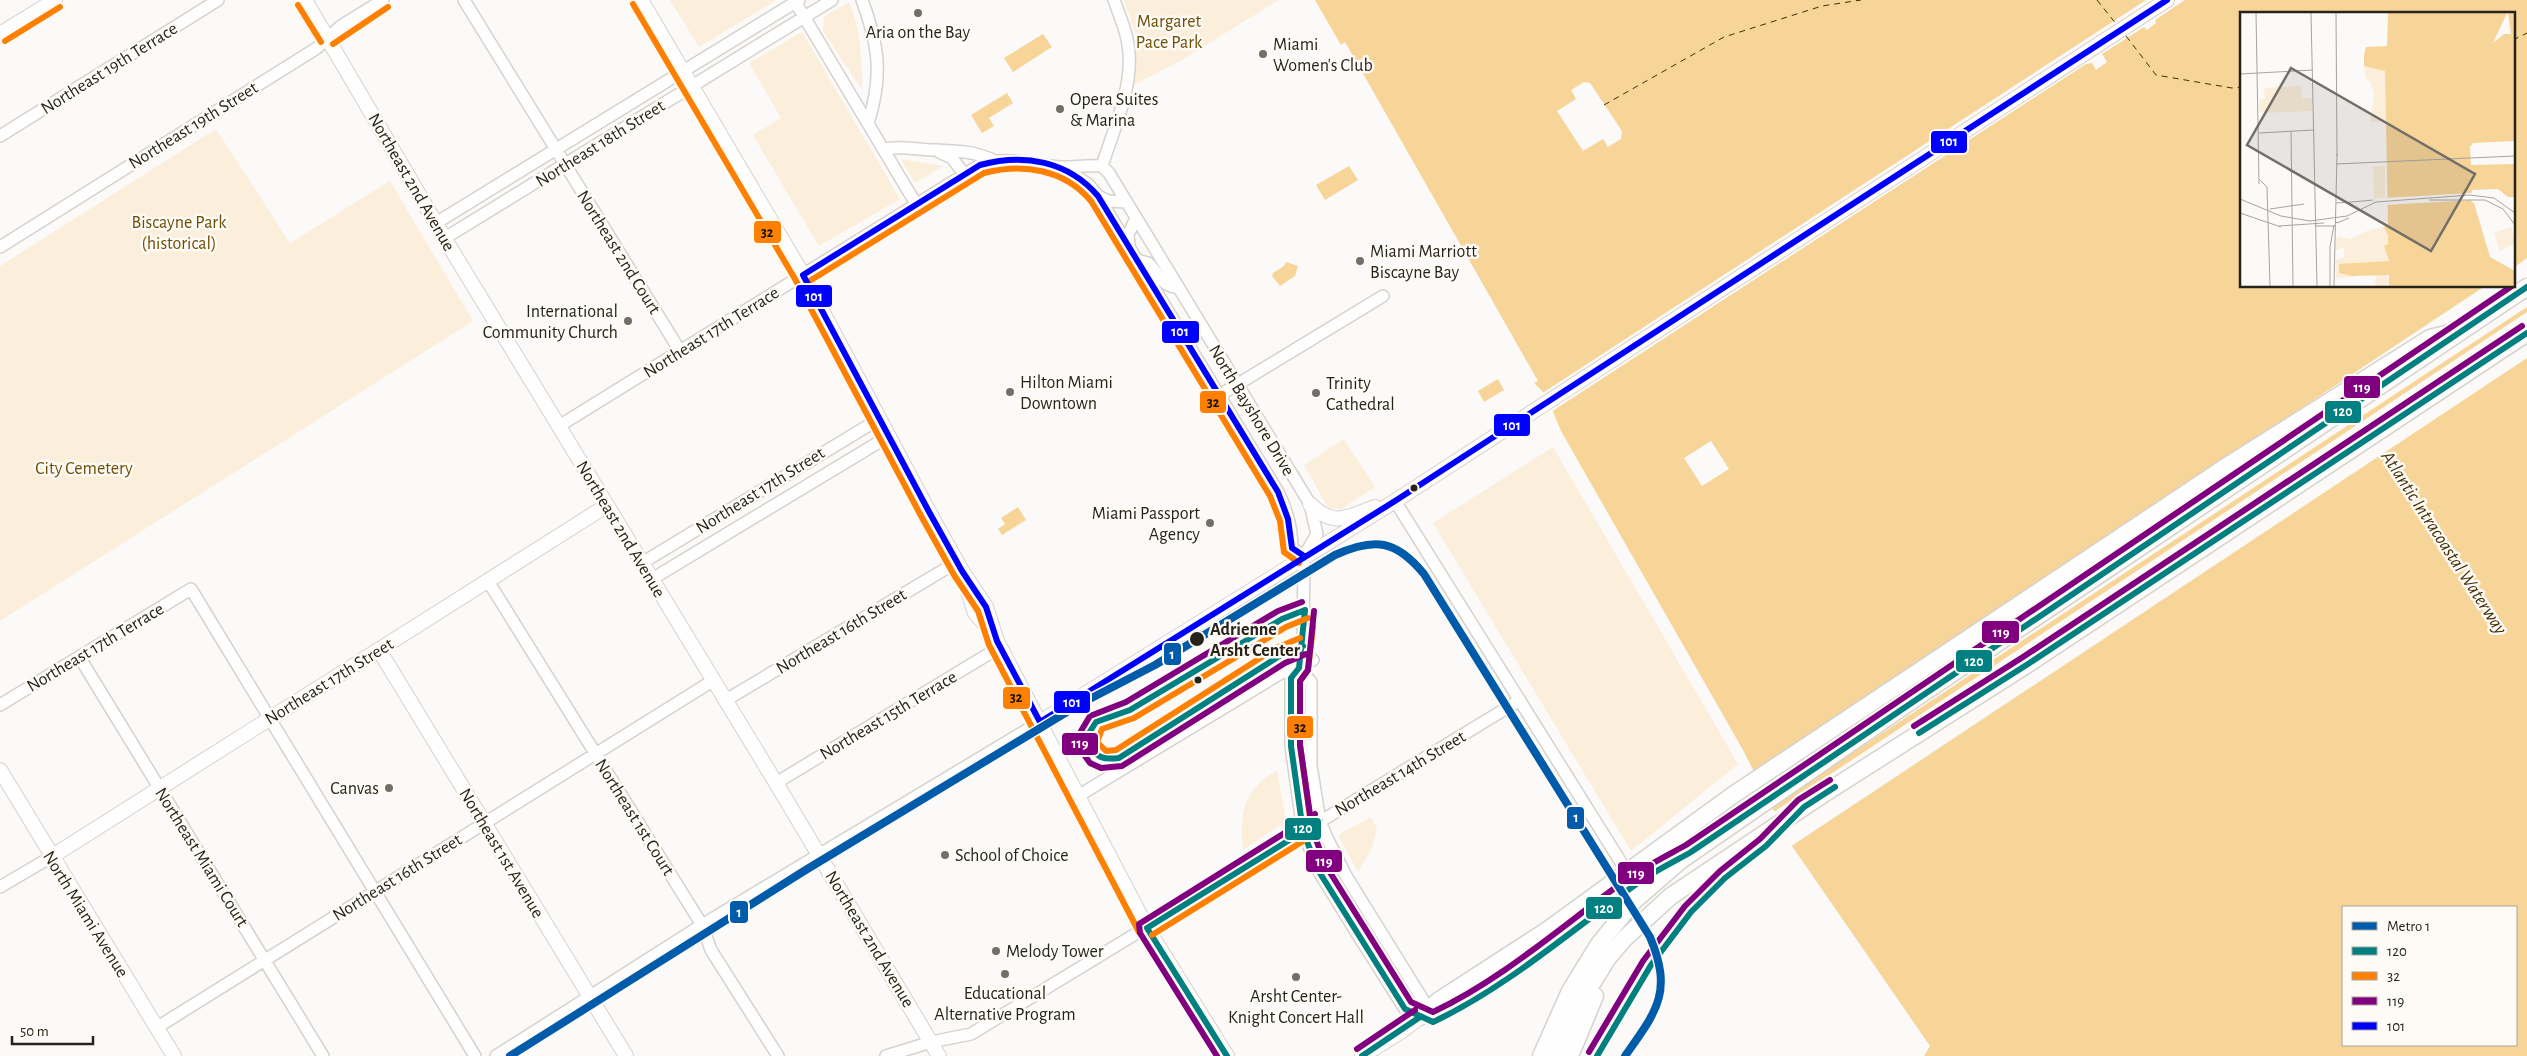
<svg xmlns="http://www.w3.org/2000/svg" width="2527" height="1056" font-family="'Alegreya Sans',sans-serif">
	<rect width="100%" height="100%" fill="#fcfaf8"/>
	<path fill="#fbeeda" d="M670,0H774L775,1L699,47Z
		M1124,0H1279L1180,61L1134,85L1136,35Z
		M849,2C861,32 862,59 862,90L823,31L824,17Z
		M802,32L900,199L819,246L753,135L781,118L749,63Z
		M216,129L290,243L390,181L473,321L0,621V266Z
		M901,159L943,166L915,183Z
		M1344,439L1375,487L1341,509L1330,508L1326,504L1304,465Z
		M1553,447L1738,764L1631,851L1433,523Z
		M1277,770L1286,821L1243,850C1240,812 1242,791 1277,770Z
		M1371,817L1377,828L1372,848L1358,872L1339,837L1341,833Z"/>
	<path fill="#f7d497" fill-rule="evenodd" d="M1315,0H2527V1056H1924L1930,1046L1792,846L1743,750L1561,431L1546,395L1534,383L1538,381L1353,56L1345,42L1341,45ZM2241,14H2513V286H2241ZM2343,907H2516V1045H2343Z
		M1043,34L1052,47L1013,72L1004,58Z
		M1007,93L1013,103L989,118L994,126L982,133L971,115Z
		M1349,166L1358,180L1325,200L1316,185Z
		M1286,262L1298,266L1295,276L1280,286L1272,276L1273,273L1284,266Z
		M1498,379L1504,390L1484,402L1478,391Z
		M1018,507L1026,520L1002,535L998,529L1005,524L1001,518Z"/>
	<path fill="#fcfaf8" d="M2146,0H2185L2155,20L2156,23L2147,30L2144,27L2102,54L2107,62L2096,70L2092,63L2086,64L1551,412L1541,394Z
		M1584,82L1590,83L1622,131L1621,139L1608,147L1603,139L1583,151L1557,111L1576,99L1571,90Z
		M2527,258V307L1769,808L1752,773L2485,286H2513V268Z
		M2527,312V358L1790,847L1772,813Z
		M1711,441L1729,469L1702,486L1684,458Z"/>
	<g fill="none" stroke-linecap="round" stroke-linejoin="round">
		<path stroke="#422f07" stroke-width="1" stroke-dasharray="6 5" stroke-linecap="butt" d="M2097,0L2117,25
			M2126,36L2156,75L2232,88L2241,87
			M2513,40L2527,33
			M1604,105L1724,37L1822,6L1861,0"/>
		<g stroke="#d6d2cd" stroke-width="14">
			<path id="minor" d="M464,0L680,351
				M794,0L916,204
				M862,0C879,46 883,77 868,123
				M0,136L218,0
				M884,149C902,145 917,150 935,150C957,151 973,151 993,160
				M939,152L952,158L964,174
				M1102,166C1113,131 1132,90 1129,53C1128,34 1120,17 1114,0
				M1062,167L1088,184L1098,196L1278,492C1287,510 1292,528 1292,548L1304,556
				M1098,196L1108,201L1126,202
				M436,223L799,0
				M445,238L832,0
				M1129,246L1128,235L1136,218
				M0,247L317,48L341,26L383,0
				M1137,260L1148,263C1160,274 1160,286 1179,288
				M1220,395L1383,296
				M559,426L980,165C1008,155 1034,166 1062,167C1075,167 1088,165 1102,166L1109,173L1310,504L1317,534L1304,556L1303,646L1299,668L1291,678V746L1303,831L1318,870L1358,935L1405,1009L1420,1017L1423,1000L1346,876L1327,838L1320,821L1311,766V682L1299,668
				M1395,501L1622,864
				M642,563L879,419
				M652,579L889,436
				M488,581L702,925L711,950L778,1056
				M80,658L323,1056
				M726,700L957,562
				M0,705L191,589L475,1056
				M776,783L1000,647
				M1078,796L1281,673L1299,668L1313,660
				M0,887L51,857
				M156,1028L714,680
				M496,1056L702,925L1040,722
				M886,1056L931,1042L971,1034L1520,700"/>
		</g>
		<g stroke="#d6d2cd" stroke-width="16">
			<path id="major" d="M305,0L448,244L776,783L939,1056
				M641,0L803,275L928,510L962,571L986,607L997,641L1147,928L1227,1056
				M0,34L55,0
				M1310,504C1334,528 1347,517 1375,507
				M966,585L975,613L991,631
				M379,650L626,1056
				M1040,722L1395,501L2167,0
				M0,770L174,1056
				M51,857L606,506
				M1362,1056L1402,1031L1420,1017"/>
		</g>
		<g stroke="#d6d2cd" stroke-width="19">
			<path id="highway" d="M1420,1017L1438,1001L1549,929L1733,795L2230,464L2430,338L2450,333
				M1541,1056L1570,991L1599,944L1634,901L1680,861L1907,704L2527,287
				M1556,1056L1579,1005L1607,959L1625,938L1671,896L1822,795L2028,664L2527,333
				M1570,1056L1595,996"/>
		</g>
		<use href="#minor" stroke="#fffefe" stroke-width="11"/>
		<use href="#major" stroke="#fffefe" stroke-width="14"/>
		<use href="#highway" stroke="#fffefe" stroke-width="16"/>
		<g stroke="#fefbf6" stroke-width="10">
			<path id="bus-1" d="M1305,610L1299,668L1291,678V746L1303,831L1318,870L1405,1009L1433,1022C1507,987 1569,932 1635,885C1652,872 1672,863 1691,852L2527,287
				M1303,646L1281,655L1119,758C1103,760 1098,758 1088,745L1089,733L1096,722L1130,710L1282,619L1305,610
				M1919,733L2028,664L2527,333
				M1147,928L1320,821
				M1147,928L1227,1056
				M1362,1056L1420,1017
				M1597,1056L1651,965L1691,912L1725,878L1766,846L1804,807L1835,787"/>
		</g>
		<g stroke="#fefbf6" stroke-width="10">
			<path id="bus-2" d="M633,4L795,279L920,514L954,575L978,611L989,645L1139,932
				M298,5L321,42
				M5,41L60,7
				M333,44L388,7
				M808,282L984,173C1023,163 1064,169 1091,201L1270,496L1280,521L1284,552L1299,563
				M1300,638L1276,648L1116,750L1106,751L1097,742L1102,729L1134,718L1286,627L1308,618
				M1312,830L1300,745V681L1308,670L1313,627
				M1152,935L1308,838"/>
		</g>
		<g stroke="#fefbf6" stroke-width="10">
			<path id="bus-3" d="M1302,602L1278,611L1126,702L1090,716L1081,731L1080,749L1090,763L1101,768L1122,766L1285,663L1306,654
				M1314,611L1308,670L1300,681V745L1312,829L1326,866L1411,1002L1433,1012C1505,978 1565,923 1630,877C1648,865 1668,855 1686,845L2512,286
				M1914,726L2023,657L2522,326
				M1357,1049L1415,1010
				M1589,1052L1643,961L1685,906L1720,871L1760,839L1798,800L1830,780
				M1217,1056L1140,933L1139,924L1315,814"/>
		</g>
		<g stroke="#fefbf6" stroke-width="10">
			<path id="bus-4" d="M1304,556L1292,548L1288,519L1278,492L1098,196C1068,161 1024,153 980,165L803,275L928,510L962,571L986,607L997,641L1040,722L1395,501L2167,0"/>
		</g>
		<use href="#bus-1" stroke="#008080" stroke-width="6"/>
		<use href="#bus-2" stroke="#ff8000" stroke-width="6"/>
		<use href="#bus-3" stroke="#800080" stroke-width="6"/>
		<use href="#bus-4" stroke="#00f" stroke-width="6"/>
		<g stroke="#fefbf6" stroke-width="11">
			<path id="metro-1" d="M510,1056L804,871L1080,704L1155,665L1335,555C1375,537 1396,540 1424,574L1650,937C1673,992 1657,1011 1625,1056"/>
		</g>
		<use href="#metro-1" stroke="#005cab" stroke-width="8"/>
	</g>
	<g fill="#726e68" stroke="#fefbf6" stroke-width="2">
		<circle cx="918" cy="13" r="5"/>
		<circle cx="1263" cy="54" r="5"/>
		<circle cx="1060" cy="109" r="5"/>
		<circle cx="1360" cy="261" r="5"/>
		<circle cx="628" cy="321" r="5"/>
		<circle cx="1010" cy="392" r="5"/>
		<circle cx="1316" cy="393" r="5"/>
		<circle cx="1210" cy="523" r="5"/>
		<circle cx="389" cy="788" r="5"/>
		<circle cx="945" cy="855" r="5"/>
		<circle cx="996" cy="951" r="5"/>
		<circle cx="1005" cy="974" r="5"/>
		<circle cx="1296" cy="977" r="5"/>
	</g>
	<g fill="#28231a" stroke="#fefbf6" stroke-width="2">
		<circle cx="1414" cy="488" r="4.5"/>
		<circle cx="1197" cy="639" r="8"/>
		<circle cx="1198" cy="680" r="4.5"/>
	</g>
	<g text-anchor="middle" stroke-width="5" stroke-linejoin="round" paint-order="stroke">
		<g font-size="18" fill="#6d4e06" stroke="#fefbf6">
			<text x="1169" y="27">Margaret<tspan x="1169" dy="21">Pace Park</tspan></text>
			<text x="179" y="228">Biscayne Park<tspan x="179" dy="21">(historical)</tspan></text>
			<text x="84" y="474">City Cemetery</text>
		</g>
		<g font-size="18" fill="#28231a" stroke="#fefbf6" text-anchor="start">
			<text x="918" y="38" text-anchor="middle">Aria on the Bay</text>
			<text x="1273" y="50">Miami<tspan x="1273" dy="21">Women's Club</tspan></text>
			<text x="1070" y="105">Opera Suites<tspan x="1070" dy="21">&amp; Marina</tspan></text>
			<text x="1370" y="257">Miami Marriott<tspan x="1370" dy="21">Biscayne Bay</tspan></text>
			<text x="618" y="317" text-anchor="end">International<tspan x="618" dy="21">Community Church</tspan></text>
			<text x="1020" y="388">Hilton Miami<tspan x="1020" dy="21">Downtown</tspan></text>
			<text x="1326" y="389">Trinity<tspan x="1326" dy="21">Cathedral</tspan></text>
			<text x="1200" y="519" text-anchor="end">Miami Passport<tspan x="1200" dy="21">Agency</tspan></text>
			<text x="379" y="794" text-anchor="end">Canvas</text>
			<text x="955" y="861">School of Choice</text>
			<text x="1006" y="957">Melody Tower</text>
			<text x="1005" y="999" text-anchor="middle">Educational<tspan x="1005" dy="21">Alternative Program</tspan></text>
			<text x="1296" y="1002" text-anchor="middle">Arsht Center-<tspan x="1296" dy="21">Knight Concert Hall</tspan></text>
		</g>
		<g font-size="18" fill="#28231a" stroke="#fefbf6">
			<text transform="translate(109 68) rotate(-32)" y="6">Northeast 19th Terrace</text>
			<text transform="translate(193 125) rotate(-32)" y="6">Northeast 19th Street</text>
			<text transform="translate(600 143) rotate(-32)" y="6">Northeast 18th Street</text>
			<text transform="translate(412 182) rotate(60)" y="6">Northeast 2nd Avenue</text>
			<text transform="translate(619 252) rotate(58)" y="6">Northeast 2nd Court</text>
			<text transform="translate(711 332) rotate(-32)" y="6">Northeast 17th Terrace</text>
			<text transform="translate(1252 410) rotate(59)" y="6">North Bayshore Drive</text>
			<text transform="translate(760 490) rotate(-32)" y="6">Northeast 17th Street</text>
			<text transform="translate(621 529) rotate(59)" y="6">Northeast 2nd Avenue</text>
			<text transform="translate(841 631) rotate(-31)" y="6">Northeast 16th Street</text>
			<text transform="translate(95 647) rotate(-31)" y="6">Northeast 17th Terrace</text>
			<text transform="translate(329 681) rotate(-32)" y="6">Northeast 17th Street</text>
			<text transform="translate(888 715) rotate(-31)" y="6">Northeast 15th Terrace</text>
			<text transform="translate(1400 773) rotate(-31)" y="6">Northeast 14th Street</text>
			<text transform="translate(635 817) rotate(58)" y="6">Northeast 1st Court</text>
			<text transform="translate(502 853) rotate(59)" y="6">Northeast 1st Avenue</text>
			<text transform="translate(202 857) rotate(58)" y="6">Northeast Miami Court</text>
			<text transform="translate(397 877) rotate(-32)" y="6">Northeast 16th Street</text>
			<text transform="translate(86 914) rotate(58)" y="6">North Miami Avenue</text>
			<text transform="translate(870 939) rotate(59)" y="6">Northeast 2nd Avenue</text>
		</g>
		<g font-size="18" font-weight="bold" fill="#28231a" stroke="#fefbf6" text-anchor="start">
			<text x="1210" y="635">Adrienne<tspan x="1210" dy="21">Arsht Center</tspan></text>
		</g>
		<g font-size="19" font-style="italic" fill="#422f07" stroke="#fefbf6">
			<text transform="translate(2445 542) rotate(57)" y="7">Atlantic Intracoastal Waterway</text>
		</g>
	</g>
	<g transform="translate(2240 12)">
		<rect width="275" height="275" fill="#fcfaf8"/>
		<path d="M124,54L145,59L146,110H130L134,83L131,72L125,65ZM61,74L62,86H72V99L20,101L19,87H25L24,76ZM133,154H145V185L134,187ZM144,215L148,222V250L113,265L96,266V248L104,245V236L95,238L97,224L111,227L127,219ZM271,215L275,231L260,239L254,221ZM135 269a7 7 0 1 1 14 0a7 7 0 1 1-14 0Z" fill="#fbeeda"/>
		<path d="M148,1H267L253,31L264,22H271L268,1H275V129L233,131L230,135L231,153L275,152V185H268L258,177L232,178L231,189L234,191L250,245L275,259V274H149V263L113,264L99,261V252L149,249L144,234L148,232V223L144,215L148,213L145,59L124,54V43L126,35L147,34Z" fill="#f7d497"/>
		<path d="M231,181L244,182L234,181L233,188L144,193V186Z" fill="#fcfaf8"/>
		<path fill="none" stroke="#f7d497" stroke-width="2.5" d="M163,131L183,133L201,140L205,152L229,164L275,167"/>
		<path fill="none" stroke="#a7a49f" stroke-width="1" d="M16,1L19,172M71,1L77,274M96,1L97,144M0,62L73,58M51,119L53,274M19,121L74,118M96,152L275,144M20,168L27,175L30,274M0,187L41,204L70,209L107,204L136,190L230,183L254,186L275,201M189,188H245L263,197L275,213M112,190L133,188M96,191L112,190M30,197L64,192M0,201L41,215M95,209L97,211L109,206M39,214L84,211M75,214H95M90,274V235L94,213M94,274L97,142"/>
		<path fill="#726e68" fill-opacity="0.15" stroke="#726e68" stroke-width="2.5" d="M51,56L235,162L191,239L7,133Z"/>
		<rect width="275" height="275" fill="none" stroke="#28231a" stroke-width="2.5"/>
	</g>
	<g stroke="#fefbf6" stroke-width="2">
		<rect x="1930" y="130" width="38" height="24" rx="5" fill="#00f"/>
		<rect x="753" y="220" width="29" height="24" rx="5" fill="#ff8000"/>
		<rect x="795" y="284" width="38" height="24" rx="5" fill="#00f"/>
		<rect x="1161" y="320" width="39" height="24" rx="5" fill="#00f"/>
		<rect x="2343" y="375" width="38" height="24" rx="5" fill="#800080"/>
		<rect x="1199" y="390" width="28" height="24" rx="5" fill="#ff8000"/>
		<rect x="2324" y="400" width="38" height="24" rx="5" fill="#008080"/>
		<rect x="1493" y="413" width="38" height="24" rx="5" fill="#00f"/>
		<rect x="1981" y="620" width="39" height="24" rx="5" fill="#800080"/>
		<rect x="1163" y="642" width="19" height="24" rx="5" fill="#005cab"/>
		<rect x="1955" y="649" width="38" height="24" rx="5" fill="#008080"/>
		<rect x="1002" y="686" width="29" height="24" rx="5" fill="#ff8000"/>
		<rect x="1053" y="690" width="38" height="24" rx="5" fill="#00f"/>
		<rect x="1286" y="715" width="28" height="24" rx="5" fill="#ff8000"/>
		<rect x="1061" y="732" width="38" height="24" rx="5" fill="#800080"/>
		<rect x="1566" y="806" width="19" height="24" rx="5" fill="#005cab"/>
		<rect x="1284" y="817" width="38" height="24" rx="5" fill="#008080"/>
		<rect x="1305" y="849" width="38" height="24" rx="5" fill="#800080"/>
		<rect x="1617" y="861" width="38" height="24" rx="5" fill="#800080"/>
		<rect x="1585" y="896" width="38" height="24" rx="5" fill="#008080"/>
		<rect x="729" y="900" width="20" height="24" rx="5" fill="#005cab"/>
	</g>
	<g font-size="14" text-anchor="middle" font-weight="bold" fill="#fff">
		<text x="1949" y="146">101</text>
		<text x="814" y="301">101</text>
		<text x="1180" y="336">101</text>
		<text x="2362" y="392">119</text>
		<text x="2343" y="416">120</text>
		<text x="1512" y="430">101</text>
		<text x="2001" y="637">119</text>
		<text x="1172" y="659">1</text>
		<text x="1974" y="666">120</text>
		<text x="1072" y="707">101</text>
		<text x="1080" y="748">119</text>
		<text x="1576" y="822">1</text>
		<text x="1303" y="833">120</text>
		<text x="1324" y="866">119</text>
		<text x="1636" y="878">119</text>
		<text x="1604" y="913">120</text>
		<text x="739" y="917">1</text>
	</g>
	<g font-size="14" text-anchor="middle" font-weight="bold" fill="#111">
		<text x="767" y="237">32</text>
		<text x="1213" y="407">32</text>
		<text x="1016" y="702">32</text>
		<text x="1300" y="732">32</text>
	</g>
	<rect x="2342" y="906" width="175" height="140" fill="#fefbf6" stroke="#a8a59e"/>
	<rect x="2352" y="922" width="25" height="8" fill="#005cab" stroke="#a8a59e"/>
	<text x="2387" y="931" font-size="15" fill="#28231a">Metro 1</text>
	<rect x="2352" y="947" width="25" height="8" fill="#008080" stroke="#a8a59e"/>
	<text x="2387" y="956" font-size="15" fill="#28231a">120</text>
	<rect x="2352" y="972" width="25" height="8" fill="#ff8000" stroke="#a8a59e"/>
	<text x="2387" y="981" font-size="15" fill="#28231a">32</text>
	<rect x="2352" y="997" width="25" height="8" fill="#800080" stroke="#a8a59e"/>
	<text x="2387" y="1006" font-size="15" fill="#28231a">119</text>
	<rect x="2352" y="1022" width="25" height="8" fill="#0000ff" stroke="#a8a59e"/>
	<text x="2387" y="1031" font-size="15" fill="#28231a">101</text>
	<path d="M12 1036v8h81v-8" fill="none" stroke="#28231a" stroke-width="2.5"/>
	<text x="20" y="1036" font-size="15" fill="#28231a" stroke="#fefbf6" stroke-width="4" paint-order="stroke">50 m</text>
</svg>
